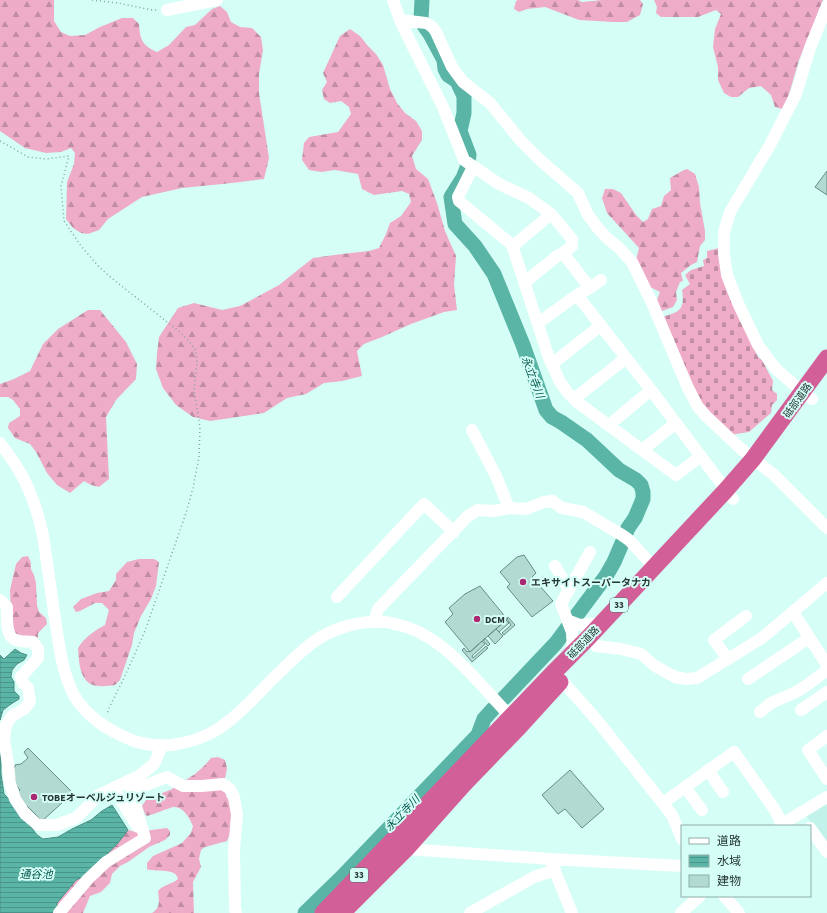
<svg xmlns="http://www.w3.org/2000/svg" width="827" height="913" font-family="'Source Sans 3','Noto Sans JP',sans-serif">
	<defs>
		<pattern id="forest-firs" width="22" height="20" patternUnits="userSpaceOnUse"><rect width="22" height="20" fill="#eeacc8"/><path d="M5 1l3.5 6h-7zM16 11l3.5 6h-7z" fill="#c18da3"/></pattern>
		<pattern id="cemetery-stones" width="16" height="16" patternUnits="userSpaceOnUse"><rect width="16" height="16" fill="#eeacc8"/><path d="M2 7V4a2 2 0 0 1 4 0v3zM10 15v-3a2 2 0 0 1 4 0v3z" fill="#c18da3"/></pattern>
		<pattern id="water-rules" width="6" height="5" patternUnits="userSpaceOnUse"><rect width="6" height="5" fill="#5ab5a7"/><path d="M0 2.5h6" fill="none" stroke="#4a9489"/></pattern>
	</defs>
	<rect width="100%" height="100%" fill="#d5fef6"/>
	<path fill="#c1f3ea" d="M827,802V847L806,815Z"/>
	<path fill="url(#forest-firs)" d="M0,0H54V21L61,32L70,36L85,35L100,27L122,18H133L139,24C140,40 142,45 157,52L169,45L186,27L195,25L212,9L220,6L227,12L231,22L240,27L252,28L261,37L263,50L259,74V93L269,158L264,179L232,183L182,188L142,197L108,219L99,230L88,234L81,233L73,228L66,219L67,182L74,164L75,153L71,148L61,152L46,153L25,148L0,131Z
		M518,0H578L582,2L602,0H640L643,4L640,15L627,22H613L579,20L545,7L527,9L519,12L514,9L516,1Z
		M654,0H823L799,60L787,101L782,109L775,107L771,95L761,86L749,88L738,97H731L724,93L718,80V67L713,47L715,29L721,14L716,10L698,17H661L656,13L657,7Z
		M350,29L360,36L368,46L376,54L383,65L390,89L397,103L405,113L416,121L422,131V140L412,156L416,169L428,179L437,203L445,231L456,256L454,285L457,310L444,312L411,324L382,337L364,344L357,351L362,376L342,381L324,383L306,394L287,398L264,413L210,421L193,417L176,405L163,388L156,369L157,353L159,337L178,308L194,303L222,310L240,306L279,285L313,258L342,254L369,251L379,248L386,234L390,223L401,216L411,202L409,194L402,191L374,195L362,189L358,174L335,170L321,172L309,170L302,160L304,143L309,137L338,132L351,114L349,107L341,101L330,103L324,99L322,90L327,82L323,73L340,36Z
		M687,169L695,174L699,187L700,203L705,231V240L700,246L697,262L691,265L681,273L683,281L680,282L676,292L677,300L673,307L662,311L657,300L660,292L650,287L636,260L639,248L607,213L602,198L605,189H613L621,193L636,215L643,222L648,219L652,209L661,206L664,196L671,190L670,178L682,171Z
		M88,310H100L126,342L137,364L136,379L116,400L106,417L109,479L99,487L91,485L84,481L70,493L57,485L47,473L36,452L30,444L15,438L8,428L9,423L20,416V409L13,400L8,397H0V384L14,379L30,371L43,344L58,329Z
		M28,556L31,563V569L34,575L36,583L37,605L39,612L46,618L47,624L38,633V638L25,639L15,635L11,619L10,590L16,564L22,557Z
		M139,559H154L159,562L156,586L151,599L141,616L134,633L132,645L120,680L115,685C110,686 97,687 93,685C79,680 79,660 78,648C85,637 94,631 105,625L109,610L102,603H95L80,611L76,612L73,607L81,599L97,593L109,591L116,580V574L127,562Z
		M218,757L225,760L227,768L225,779L226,796L232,806L230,834L227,841L205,847L201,850L199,859L201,867L193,882L194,913H152C161,907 159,901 158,891C164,884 171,885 178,879C176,867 156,873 147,869V863L153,856L182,843L191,833L193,826C190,819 184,807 174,807C171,807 152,815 147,816L145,814L142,806L146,800L172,789L195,774L204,766L211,758Z
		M167,828L170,831V835L165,840L149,847L128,862L120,866L112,874L110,883L101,892L90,896L83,913H55L57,912V903L76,880L87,875L118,843L128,830L136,832Z"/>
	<path fill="url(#cemetery-stones)" d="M719,248L737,313L758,357L762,360L773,381L772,390L777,394V400L772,405L771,413L749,432L730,435L707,415L662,317C680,312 685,310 682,290L690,284L685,275L691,270L704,266L703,260L707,258V251Z"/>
	<path fill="url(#water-rules)" stroke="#4a8f84" d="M15,649L21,653L27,655L24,660L17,664L12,670L11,677L14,682V691L19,696V699L11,704L3,710L0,720V655L4,659Z
		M0,737L1,752V774L4,794L17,808L37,835L43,839L58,837L72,829L91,820L102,811L112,805L128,830L118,843L87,875L76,880L57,903V912L55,913H0Z"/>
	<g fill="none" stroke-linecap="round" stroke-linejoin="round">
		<path stroke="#5ab5a7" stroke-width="15" d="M422,0L421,19L425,27L430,34L444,60L445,69L448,75L457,81L464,96V113L460,131L469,155L467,168L463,178L451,197L455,224L475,246L494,274L523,345L546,410L552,417L561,422L587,440L619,470L636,480L641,485L643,492V499L635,518L628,528L623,541L614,562L606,576L556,643L504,698
			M305,913L341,878L478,735L484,719L493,709"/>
	</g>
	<path fill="#b2dad2" stroke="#678d86" d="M827,171V195L815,187Z
		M524,555L536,573L532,577L553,601L532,617L507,587L510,584L500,572L517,557Z
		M480,586L507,619L470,652L445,622L453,614L449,608L465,594Z
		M508,617L515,625L504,635L502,633L511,625L507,619Z
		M506,620L509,623L499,632L496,629Z
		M496,629L503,636L495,644L488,636Z
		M485,638L490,644L488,646L483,640Z
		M482,641L485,644L472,656L473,658L486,646L488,648L472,662L462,650L464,648L467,652L469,651L470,652Z
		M28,748L73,793L42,821L27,806L25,808L14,795L20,790L16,785L13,768L15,767V765L21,764L28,758L24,752Z
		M570,770L604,809L582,828L565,809L558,814L542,795Z"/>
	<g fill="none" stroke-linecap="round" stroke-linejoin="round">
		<path stroke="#84a29d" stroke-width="1.5" stroke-dasharray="1 3" stroke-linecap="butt" d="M92,0L118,3L152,10H157
			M0,141L28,157L46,159L69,156L61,186L64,221L81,246L100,268L114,280L176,329L189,341L196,351L197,361L194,390L200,427L199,457L193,488L186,513L145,631L124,678L109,708L107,715"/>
		<path stroke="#fff" stroke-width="12" d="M393,0L400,20L410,41L443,107L464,160L499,184L529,198L551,214L572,239V246L563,253L557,256L524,283
			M167,10L217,0
			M400,20L426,23C431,25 433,27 436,32L452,67L463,82L490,103L521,141L540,160L578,193L588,215L597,227L606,237L619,248L632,262L652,303L688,388L698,407L706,416L740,448L774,475L827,528
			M473,167L458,197L459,201L512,245L549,358L560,382L568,393L577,402L676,475L701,456
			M512,247L551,214
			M563,253L590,288
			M577,295L651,390L733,499
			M538,323L577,295L590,288L601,280
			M552,364L600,326
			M574,399L626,358
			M812,399L792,383L776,369L758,345L738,303L727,275L724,254V232L730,212L770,145L796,94L810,48L827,6
			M609,425L651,390
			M472,430L496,476L509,508
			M0,443C7,453 15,463 21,474C32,493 38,513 43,535C47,563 51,591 55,619C59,644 62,674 75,697C88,718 111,732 134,741C146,745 159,746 172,745C185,743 197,740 209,734C224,727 236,715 248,704C268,684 289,661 312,643C332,628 360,620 385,622C390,622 394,624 399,625C447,636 482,689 517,723
			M642,450L676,423
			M555,566L569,589
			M337,597L424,504L454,532
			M0,600L7,607C7,616 5,637 16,640C21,642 27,641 33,642L38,649V658L21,677L23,683L28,688L30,702L24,709L12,716L6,725L4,739L8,764L10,783L15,799L25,814L38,825H57L76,818L99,795L139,776L154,764L162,746
			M793,612L827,665
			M567,620L580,625L602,623
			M374,622L378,609L468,516L478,510L493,511L509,508L526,509L544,502L552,501L562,508L583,512L622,535L629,540L654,567
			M588,638L596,646L621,649L641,654L655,666L675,677L686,679L697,678L762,638L827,583
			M573,652L572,632L561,604L590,552
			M728,659L714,640L746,616
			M556,674L596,719L672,815L682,839
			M748,679L809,638
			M801,710L827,692
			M760,712L771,703L796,692L807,685L827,670
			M827,736L808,750L827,779
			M708,770L723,792
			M685,787L702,810
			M113,788L138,827
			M663,803L734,752L775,810L782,824
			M779,826L827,797
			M810,828L827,852
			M145,838L131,791L167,777L183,786H202L223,784L230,789L234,797L237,815L234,850L235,908L236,913
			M403,846L406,849L550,859L682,866
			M552,864L572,913
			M724,896L739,913
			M59,913L88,879L106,862L145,838
			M470,913L534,877L555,870
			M681,913L700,896"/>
		<path stroke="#d25f98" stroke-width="17" d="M323,913L554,672L588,638L726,490L753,459L827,358
			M342,913L406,849L463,785L520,726L560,682"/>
	</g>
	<g fill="#ab2771" stroke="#d5fef6" stroke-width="1.5">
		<circle cx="523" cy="582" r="4"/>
		<circle cx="477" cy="619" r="4"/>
		<circle cx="34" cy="797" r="4"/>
	</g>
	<g text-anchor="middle" stroke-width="4" stroke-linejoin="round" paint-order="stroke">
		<g fill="#d5fef6" stroke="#5a716e" stroke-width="1">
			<rect x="610" y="598" width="18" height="14" rx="3"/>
			<rect x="350" y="868" width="18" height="14" rx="3"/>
		</g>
		<g font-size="9" font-weight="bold" fill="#253533">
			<text x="619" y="608">33</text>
			<text x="359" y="878">33</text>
		</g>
		<g font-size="10" fill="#253533" stroke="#d5fef6">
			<text transform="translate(797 400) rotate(-54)" y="4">砥部道路</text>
			<text transform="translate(583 642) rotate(-46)" y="4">砥部道路</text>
		</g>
		<g font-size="10" font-weight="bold" fill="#253533" stroke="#d5fef6" text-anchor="start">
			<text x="531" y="586">エキサイトスーパータナカ</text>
			<text x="485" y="623">DCM</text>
			<text x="42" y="801">TOBEオーベルジュリゾート</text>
		</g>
		<g font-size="11" font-style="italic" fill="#02564d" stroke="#d5fef6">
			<text transform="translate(533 377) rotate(69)" y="4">永立寺川</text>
			<text transform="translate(402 813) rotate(-46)" y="4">永立寺川</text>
			<text x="36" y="878">通谷池</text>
		</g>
	</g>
	<rect x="681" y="825" width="130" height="72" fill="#d5fef6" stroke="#8faea8"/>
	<rect x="689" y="838" width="20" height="6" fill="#ffffff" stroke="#8faea8"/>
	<text x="717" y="845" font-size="12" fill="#253533">道路</text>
	<rect x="689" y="855" width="20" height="12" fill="url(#water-rules)" stroke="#8faea8"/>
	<text x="717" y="865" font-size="12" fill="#253533">水域</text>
	<rect x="689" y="875" width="20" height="12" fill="#b2dad2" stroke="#8faea8"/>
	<text x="717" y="885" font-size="12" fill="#253533">建物</text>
</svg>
